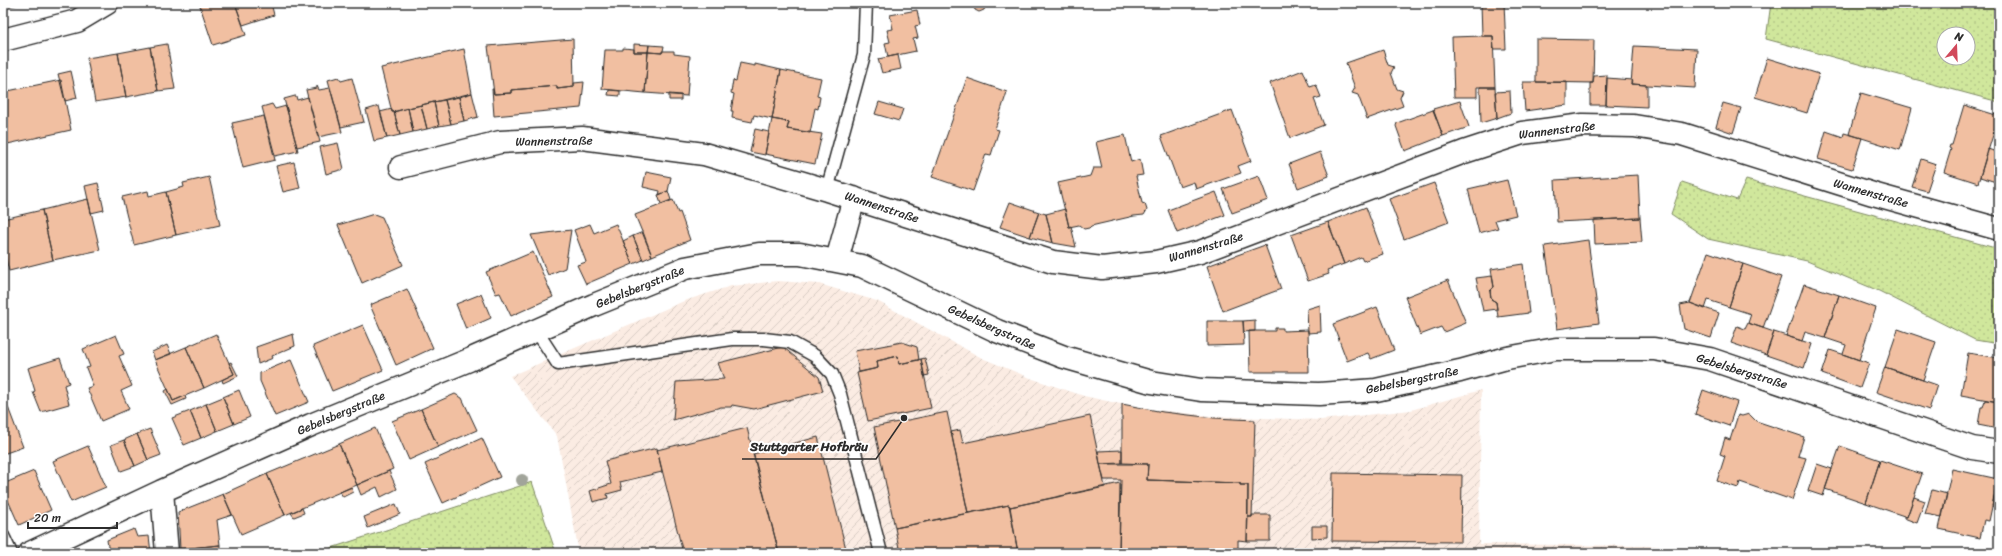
<svg xmlns="http://www.w3.org/2000/svg" width="2002" height="556" font-family="Sriracha,sans-serif">
	<defs>
		<pattern id="industrial-furrows" width="10" height="10" patternUnits="userSpaceOnUse"><rect width="10" height="10" fill="#fbece3"/><path d="M-1 1l2-2M0 10L10 0M9 11l2-2" fill="none" stroke="#d7cbc3"/></pattern>
		<pattern id="grass-dots" width="8" height="8" patternUnits="userSpaceOnUse"><rect width="8" height="8" fill="#d0e79c"/><path d="M2 2h.1M6 6h.1" fill="none" stroke="#b3c687" stroke-width="1.8" stroke-linecap="round"/></pattern>
	</defs>
	<rect width="100%" height="100%" fill="#fff"/>
	<filter id="ink" filterUnits="userSpaceOnUse"><feTurbulence type="fractalNoise" baseFrequency=".025" numOctaves="2"/><feDisplacementMap in="SourceGraphic" scale="8" xChannelSelector="R" yChannelSelector="G"/><feConvolveMatrix kernelMatrix="1 2 1 2 8 2 1 2 1" color-interpolation-filters="sRGB"/></filter>
	<g filter="url(#ink)">
		<path fill="url(#industrial-furrows)" d="M778,281L819,284L877,301L982,358L1033,379L1084,396L1139,408L1211,416L1321,420L1411,410L1481,390L1479,544L1661,546L1662,553H579L557,436L510,376L684,301L731,286Z"/>
		<path fill="url(#grass-dots)" stroke="#7e8964" fill-rule="evenodd" d="M1771,3H1999V102L1766,39ZM1944,34H1968V58H1944Z
			M1746,180L1999,249V344L1975,340L1879,291L1807,261L1708,239L1671,214L1682,182L1737,200Z
			M532,482L556,553H316Z"/>
		<path fill="#f1bfa1" stroke="#2b2b2b" d="M3,3H23L3,8Z
			M199,3H235L246,35L213,45Z
			M235,3H271L274,15L243,25Z
			M973,3H998L985,7L984,10L979,12L975,10Z
			M1481,3H1504L1506,49H1494L1493,36H1482Z
			M917,10L920,25L915,26L918,38L913,39L916,51L888,57L885,43L890,42L887,30L893,29L890,15Z
			M1482,36H1493L1495,87H1477V97H1454L1452,37Z
			M573,39L574,87L557,89V86L511,90V93L494,94L488,46Z
			M1536,39L1594,40L1593,83L1536,82Z
			M167,44L175,89L158,91L150,47Z
			M634,44L649,45L648,52H634Z
			M649,45L664,46L663,51L662,53L648,52Z
			M1634,46L1697,49L1695,88L1631,84Z
			M150,47L158,91L126,97L118,53Z
			M623,48L634,49V52H648L645,93L602,89L605,50H623Z
			M464,49L472,93L392,112L381,68Z
			M1383,50L1388,65L1394,67L1391,73L1397,89L1403,91L1400,98L1403,106L1367,119L1358,95L1352,93L1355,88L1346,63Z
			M662,51H674V54L690,56L687,96L645,93L648,52L662,53Z
			M118,53L126,97L95,102L87,58Z
			M898,55L901,69L882,73L878,59Z
			M1767,58L1819,74L1807,113L1755,97Z
			M740,63L755,66V64L781,70L772,119L754,115L752,122L732,118L733,111H731L734,94L731,93L733,80L736,81Z
			M781,70L821,78L817,96L820,97L818,109L815,108L810,133L787,129L789,122L772,119Z
			M1303,70L1310,87L1316,85L1321,97L1314,99L1324,125L1290,138L1270,83Z
			M71,71L77,98L65,101L58,74Z
			M1607,75L1606,105H1590V83H1593L1594,76Z
			M338,77L341,81L352,78L364,122L341,127L328,80Z
			M967,78L1007,92L995,129L999,130L991,155L986,154L973,191L932,177Z
			M1607,78L1632,80L1631,84L1647,85V107L1606,105Z
			M61,80L71,130L3,145V92Z
			M584,82L581,108L494,116L492,89H493L494,94L511,93V90L557,86V89L574,87V83Z
			M1523,82H1567V105L1525,111Z
			M317,86L319,90L330,88L342,132L318,137L306,90L317,88Z
			M1480,87H1495L1497,118L1481,123Z
			M609,90L620,91V96L608,95Z
			M1510,91L1511,113L1497,118L1495,92Z
			M472,93L478,117L464,121L459,97Z
			M1861,93L1912,108L1900,150L1849,134Z
			M669,94L681,95V100H669Z
			M295,96H296L297,100L308,97L320,142L297,147L284,99Z
			M459,97L464,121L451,124L445,100Z
			M445,100L451,124L439,126L434,102Z
			M1460,101L1469,127L1443,136L1433,109Z
			M434,102L439,126L427,129L421,105Z
			M879,102L903,109L899,121L875,114Z
			M1723,103L1741,108L1733,133L1716,127Z
			M272,104L275,109L286,106L298,151L275,156L262,107Z
			M421,105L427,129L413,132L408,108Z
			M1964,105L1999,116L1978,183L1944,172L1951,149L1949,148L1950,145H1952Z
			M379,106L387,138L374,141L366,110Z
			M408,108L413,132L400,135L394,112Z
			M392,109V112H394L400,135L387,138L380,112Z
			M1232,110L1251,161L1238,166L1241,173L1196,189L1194,182L1180,187L1161,136Z
			M1433,110L1443,136L1405,151L1396,126L1397,123Z
			M264,116L275,160L243,168L232,123Z
			M772,119L789,122L787,129L822,134L815,164L765,154Z
			M755,129L769,132L765,155L750,152Z
			M1826,131L1843,137L1844,133L1862,138L1852,169L1818,159Z
			M1125,135L1131,162L1140,159L1143,175L1136,176L1142,203L1145,204L1147,210L1144,215L1134,216L1091,226L1089,228L1084,229L1079,225L1069,227L1058,183L1090,176L1093,168H1102L1096,142Z
			M338,143L344,169L326,174L320,147Z
			M1988,149L1999,153V183L1980,177Z
			M1320,152L1329,176L1298,188L1289,164Z
			M1921,159L1936,164L1927,191L1912,187Z
			M294,162L300,188L283,192L276,166Z
			M646,172L671,177L668,191L659,195L660,191L643,187Z
			M1638,175L1640,218L1557,222L1555,180Z
			M1259,176L1268,200L1232,213L1223,189Z
			M209,177L220,225L176,235L166,192L184,187L183,183Z
			M1507,180L1516,215L1495,220L1498,228L1479,233L1468,189Z
			M98,183L104,210L91,213L85,186Z
			M1434,183L1449,222L1404,239L1389,199Z
			M148,191L149,196L166,192L176,235L134,245L122,197Z
			M668,191L671,200L661,204L658,195Z
			M1216,192L1225,215L1177,233L1168,210Z
			M88,199L100,250L53,260L42,210Z
			M673,200L678,213L680,212L690,240L652,256L635,215Z
			M1010,202L1039,212L1030,237L1000,227Z
			M1366,207L1383,254L1363,261L1361,257L1344,264L1328,222Z
			M1065,209L1069,227L1071,226L1076,247L1053,243L1046,214Z
			M42,210L53,260L9,271L3,247V219Z
			M1039,212L1046,214L1053,243L1030,237Z
			M374,214L382,217L403,265L362,283L338,225Z
			M1640,218L1642,242L1595,244L1594,220Z
			M1328,222L1344,264L1327,270L1329,274L1308,281L1291,235Z
			M590,224L594,233L616,224L633,264L586,284L577,265L586,262L574,230Z
			M571,230L565,268L548,275L531,235Z
			M643,232L652,256L643,260L633,236Z
			M633,236L643,260L633,264L623,241Z
			M1588,240L1599,323L1557,329L1545,246Z
			M1265,245L1281,289L1223,311L1207,266Z
			M533,252L553,297L511,316L500,293L496,294L486,272Z
			M1708,252L1743,264L1729,307L1708,300L1705,309L1690,303Z
			M1523,264L1529,313L1498,317L1496,302L1491,299L1490,291L1494,287L1491,269Z
			M1743,264L1781,277L1763,328L1748,323L1751,314L1729,307Z
			M1492,276L1494,287L1490,291L1491,299L1496,302L1497,309L1483,311L1476,278Z
			M1448,280L1466,323L1444,332L1441,327L1420,335L1405,297Z
			M1804,284L1839,295L1825,338L1805,332L1802,341L1786,336Z
			M407,289L433,348L396,365L370,305Z
			M481,294L491,318L466,329L456,304Z
			M1839,295L1876,308L1859,360L1843,354L1846,345L1825,338Z
			M1690,303L1719,313L1711,338L1684,329L1680,305Z
			M1320,305L1321,332L1308,333L1307,309Z
			M1377,307L1394,350L1371,359L1368,353L1347,361L1333,324Z
			M1255,320V331L1244,332L1243,321Z
			M1207,321H1243L1244,345L1207,346Z
			M1748,323L1774,332L1766,355L1731,343L1737,326L1745,329Z
			M363,325L383,370L332,391L313,346Z
			M1275,328H1283V331L1308,330L1309,372H1250L1249,331H1275Z
			M1898,329L1936,342L1923,380L1885,367Z
			M1774,332L1812,344L1804,368L1766,355Z
			M216,334L234,374L204,388L186,347Z
			M293,334L295,346L272,356L273,358L258,364L256,347Z
			M116,335L124,354L119,356L132,386L121,391L129,409L101,421L87,388L93,386L86,368L90,367L83,349Z
			M902,342L917,347L919,360L899,364L898,356L877,361L878,368L859,372L855,351Z
			M167,345L171,354L155,360L152,352Z
			M186,347L204,388L173,401L155,360Z
			M783,347L819,377L823,391L754,409L732,405L731,407H721L673,420L676,382L724,379L718,363Z
			M1830,350L1869,363L1860,388L1822,374Z
			M1968,353L1999,358V402L1961,395Z
			M898,356L899,364L921,359L931,408L868,421L857,373L878,368L877,361Z
			M60,358L69,383L64,385L69,404L41,412L33,392L35,391L28,368Z
			M925,358L929,375L924,376L921,359Z
			M291,360L309,402L275,416L260,381V373Z
			M231,362L238,376L223,383L222,380L234,374L229,363Z
			M1885,367L1937,385L1929,410L1876,392Z
			M168,389L173,401L185,396L186,399L172,405L165,391Z
			M239,390L250,417L234,424L223,397Z
			M1703,390L1737,402L1729,426L1695,414Z
			M3,394L23,447L3,454Z
			M455,394L462,398L477,430L438,447L421,409Z
			M223,397L234,424L217,431L206,404Z
			M1985,400L1999,402L1998,429L1978,425L1981,407H1983Z
			M206,404L217,431L201,438L190,411Z
			M1122,404L1163,412L1214,418L1255,420L1252,517H1248V485H1240V483L1147,480L1148,464L1122,463Z
			M421,409L438,447L409,460L392,421Z
			M190,411L201,438L184,445L172,418Z
			M947,412L968,513L895,528L874,427Z
			M1749,414L1756,421L1804,437L1798,456L1806,458L1792,500L1740,482L1738,488L1717,481L1725,456L1720,454L1725,438L1730,440L1738,415L1742,416Z
			M1090,416L1105,487L1010,507L1009,505L968,513L951,432L960,430L963,443Z
			M375,428L393,469L357,485L339,444Z
			M747,428L779,553H683L657,450Z
			M150,429L161,455L148,460L137,434Z
			M137,434L148,460L135,466L124,440Z
			M818,437L847,553H779L753,454Z
			M482,438L500,477L443,503L425,464Z
			M124,440L135,466L121,471L111,445Z
			M339,444L357,485L285,515L267,474Z
			M88,446L106,487L71,502L53,461Z
			M1840,446L1880,460L1866,503L1825,489Z
			M657,448L662,472L620,482L622,490L607,494L608,498L593,502L590,491L611,484L605,461Z
			M1122,450V463L1100,464L1098,451Z
			M1880,460L1922,474L1907,517L1866,503Z
			M1100,464H1148L1147,480L1240,483V485H1248L1247,541L1238,540V553H1119L1121,480H1104Z
			M1817,464L1832,469L1823,496L1808,491Z
			M1952,469L1998,479L1989,521L1984,520L1980,538L1939,529Z
			M34,471L51,510L19,525L3,489V484Z
			M389,471L397,489L381,497L377,487L361,495L357,485Z
			M1333,473L1462,475L1461,542L1332,541Z
			M267,474L285,515L241,534L223,494Z
			M1998,478L1999,479V507L1992,506Z
			M1120,483L1119,553H1018L1010,507Z
			M351,487L353,492L343,497L340,492Z
			M1932,490L1947,494L1942,517L1925,514Z
			M223,494L232,515L217,520L220,545L180,549L178,512Z
			M1914,497L1925,501L1917,523L1904,518V516L1907,517Z
			M396,504L400,514L368,528L364,517Z
			M1009,505L1018,553H900L895,528Z
			M302,508L304,513L294,517L291,513Z
			M1252,515H1270V541H1247L1248,517H1252Z
			M1312,526H1327V537L1312,538Z
			M134,529L137,537L149,536L151,553H109L107,540Z
			M220,545V553H181L180,549Z
			M1256,550L1375,553H1256Z"/>
		<g fill="none" stroke-linecap="round" stroke-linejoin="round">
			<g stroke="#2b2b2b" stroke-width="15">
				<path id="service" d="M827,190L864,55L866,3
					M536,330L558,364L732,339H764L790,342L815,356L832,374L840,394L881,553
					M3,536L11,553"/>
			</g>
			<g stroke="#2b2b2b" stroke-width="25">
				<path id="minor" d="M3,40L77,21L107,3
					M401,167L500,142L582,138L704,154L827,190L1053,262L1102,268L1156,262L1200,252L1464,152L1522,133L1583,125L1634,126L1682,134L1873,194L1999,229
					M837,260L854,198
					M162,491L167,553
					M30,553L162,491L311,425L469,360L594,305L685,268L759,254H800L862,266L997,331L1064,357L1151,382L1201,390L1319,394L1376,390L1460,371L1507,358L1556,349H1654L1710,359L1972,448L1999,452"/>
			</g>
			<use href="#service" stroke="#fff" stroke-width="12"/>
			<use href="#minor" stroke="#fff" stroke-width="22"/>
		</g>
		<circle fill="#a1a49a" cx="522" cy="480" r="6"/>
	</g>
	<g text-anchor="middle" stroke-width="4" stroke-linejoin="round" paint-order="stroke">
		<g font-size="12" fill="#2b2b2b" stroke="#fff">
			<text transform="translate(1557 130) rotate(-7)" y="4">Wannenstraße</text>
			<text transform="translate(554 141) rotate(-1)" y="4">Wannenstraße</text>
			<text transform="translate(1871 193) rotate(16)" y="4">Wannenstraße</text>
			<text transform="translate(882 207) rotate(18)" y="4">Wannenstraße</text>
			<text transform="translate(1206 247) rotate(-17)" y="4">Wannenstraße</text>
			<text transform="translate(640 287) rotate(-22)" y="4">Gebelsbergstraße</text>
			<text transform="translate(992 327) rotate(24)" y="4">Gebelsbergstraße</text>
			<text transform="translate(1742 371) rotate(17)" y="4">Gebelsbergstraße</text>
			<text transform="translate(1412 380) rotate(-12)" y="4">Gebelsbergstraße</text>
			<text transform="translate(341 413) rotate(-23)" y="4">Gebelsbergstraße</text>
		</g>
	</g>
	<path fill="none" stroke="#2b2b2b" stroke-width="1.5" d="M904 418L876 459H742"/>
	<circle fill="#2b2b2b" stroke="#fff" stroke-width="1.5" cx="904" cy="418" r="4"/>
	<g font-size="13" text-anchor="middle" font-weight="bold" fill="#2b2b2b" stroke="#fff" stroke-width="4" stroke-linejoin="round" paint-order="stroke">
		<text x="809" y="451">Stuttgarter Hofbräu</text>
	</g>
	<rect width="2002" height="556" fill="none" stroke="#fff" stroke-width="16"/>
	<rect x="8" y="8" width="1986" height="540" fill="none" stroke="#2b2b2b" stroke-width="1.5" filter="url(#ink)"/>
	<g transform="translate(1956 46) rotate(19)"><circle r="19" fill="#ffffff" stroke="#aaaaaa"/>
	<path d="M0-3L7 15L0 10L-7 15Z" fill="#d1495b"/>
	<text y="-6" font-size="11" font-weight="bold" text-anchor="middle" fill="#2b2b2b">N</text>
	</g>
	<path d="M28 522v6h89v-6" fill="none" stroke="#2b2b2b" stroke-width="2"/>
	<text x="34" y="522" font-size="12" fill="#2b2b2b" stroke="#ffffff" stroke-width="3" paint-order="stroke">20 m</text>
</svg>
